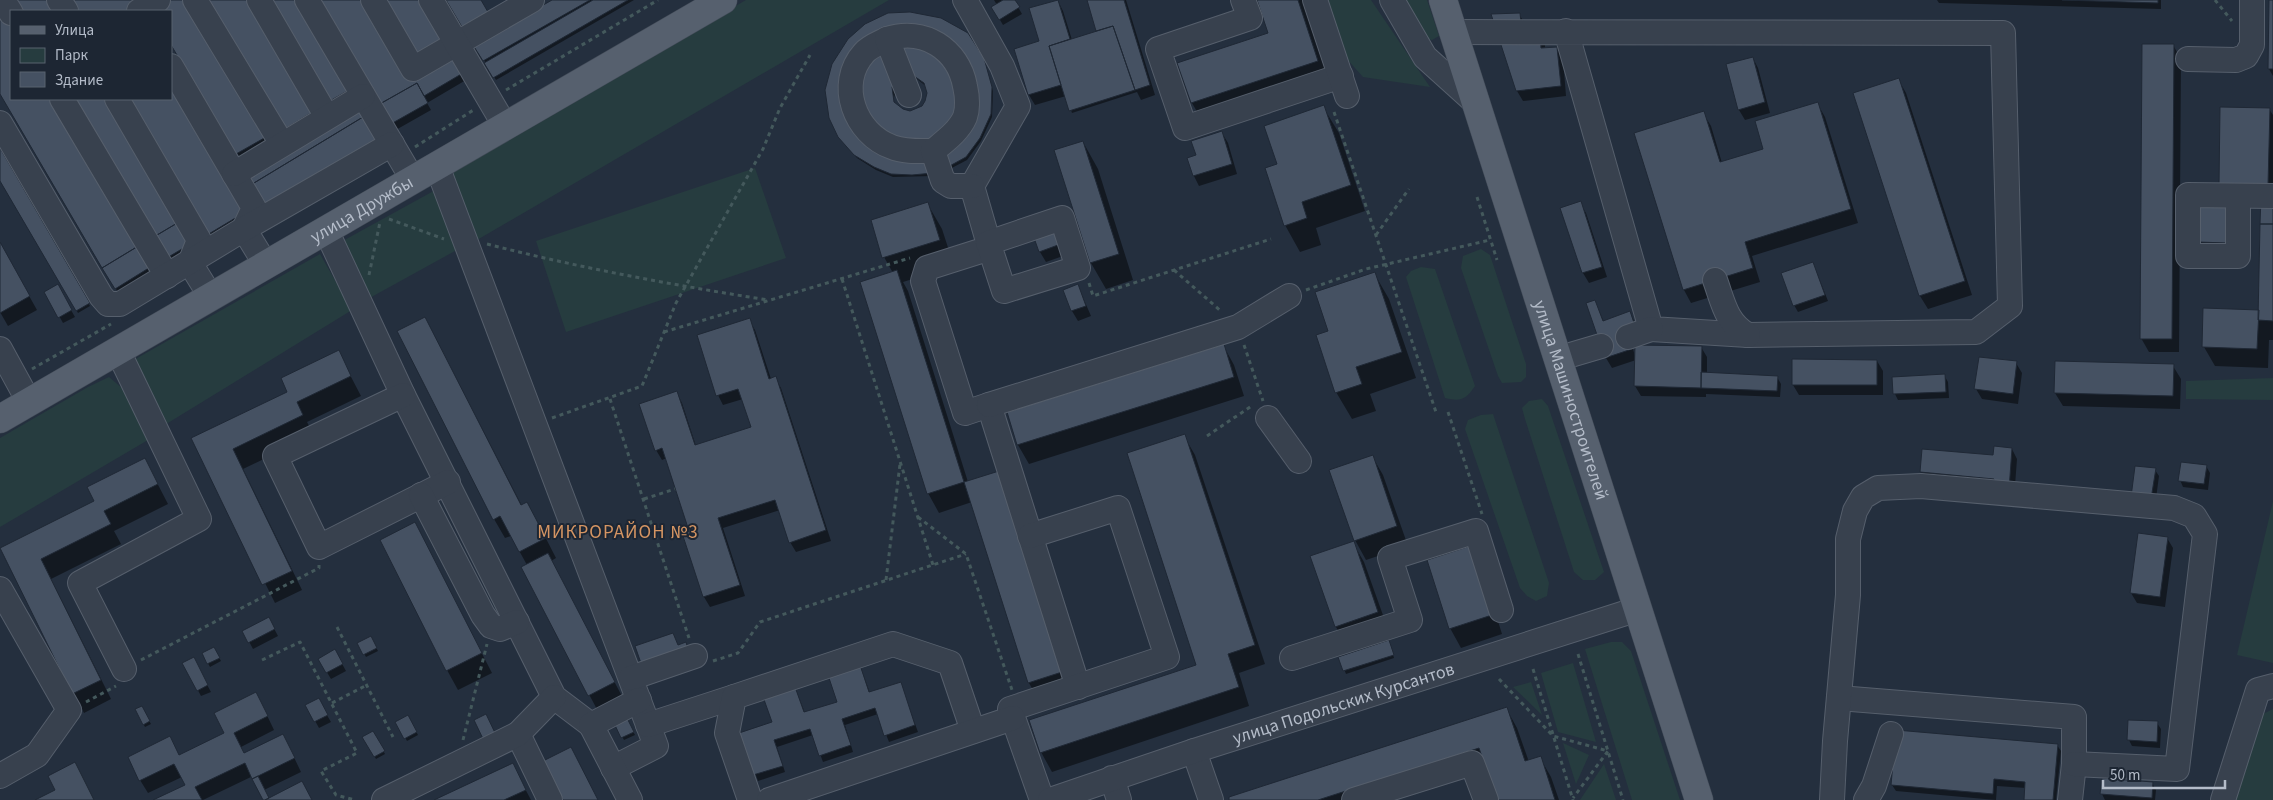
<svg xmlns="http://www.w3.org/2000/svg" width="2273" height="800" font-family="'Source Sans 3',sans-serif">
	<rect width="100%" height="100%" fill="#242f3e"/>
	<path fill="#263c3f" d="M746,0H889L477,240L449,172Z
		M1309,0H1371L1430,87L1363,77L1320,29Z
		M1398,0H1427L1439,36L1432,40L1424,38Z
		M755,168L786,258L566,332L536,241Z
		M439,188L464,246L366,300L339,243Z
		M1481,249L1490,255L1526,364V377L1521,382L1502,383L1498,376L1461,268L1463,256Z
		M320,254L352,310L163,426L132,361Z
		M1421,267L1435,269L1475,386C1466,399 1462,402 1445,398L1406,277L1411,271Z
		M109,377L122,388L148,440L0,527V438L88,387Z
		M2273,378V400L2186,399V381Z
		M1542,399L1548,406L1604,572L1595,580H1583L1574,572L1525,419L1522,408L1529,401Z
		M1493,414L1549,583L1547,596L1536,601L1527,596L1520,588L1465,429L1468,420L1481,415Z
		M2273,501V663L2237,655Z
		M1611,642H1622L1631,651L1680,800H1632L1585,649Z
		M1573,663L1596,742L1558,732L1541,673Z
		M1531,682L1542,715L1513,687Z
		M2273,709V800H2232L2261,715Z
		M1563,743L1589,755L1576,784Z
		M1604,764L1616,800H1580Z"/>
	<path fill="#0007" d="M170,0L266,140L239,156L171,42V11H153Z
		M247,0L314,115L286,132Z
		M294,0L349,93L331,104Z
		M359,0L407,82L452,56L466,80L427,103L431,110L394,131Z
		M554,0H634L496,80L475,45Z
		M994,0H1014L1022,14L1003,25L993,8L997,5Z
		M1088,0H1126L1155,95L1141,100L1137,92L1072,113L1066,96L1035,105L1029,95L1015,49L1040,42L1058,1L1063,11L1072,40L1098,32Z
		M1258,0H1303L1332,87L1207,129L1192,103L1179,63L1269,33Z
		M1937,0H2161V9L1939,3Z
		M2270,0H2273V76L2269,69Z
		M0,10L11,29V99H52L155,273L119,294L0,92Z
		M910,13L940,19L967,34L985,62L993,91L992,117L981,141L967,160L948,170L941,154L956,144L968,129L975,112L977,90L971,65L961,50L940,36L917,30L896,31L875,40L859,54L847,74L843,94L846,118L852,130L863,144L891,160L910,162L928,160L934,176L893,177L876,170L857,158L842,140L830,118L826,90L833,65L848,40L865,25L888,15Z
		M1519,14L1525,24L1545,43V49L1557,48L1563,58L1566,96L1523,101L1517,91Z
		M899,44L917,45L936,53L950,69L958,92V109L955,121L948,132L934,141L918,146L900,144L883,134L869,120L863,102L862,85L866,69L875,57L884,51L898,84L893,101L896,106L910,112L923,107L928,94L927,87L917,79H909Z
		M2173,45L2181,59L2179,352H2149L2141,338Z
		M1753,58L1758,68L1770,113L1745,120L1739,110Z
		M1898,79L1906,93L1972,295L1928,309L1920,296L1855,94Z
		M71,99H105L194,250L170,265Z
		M128,99H171L246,212L211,241Z
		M1817,103L1825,117L1858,223L1752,256L1760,282L1691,303L1684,290L1703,113L1711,126L1722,163L1765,149Z
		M1323,107L1339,133L1365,211L1316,228L1321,245L1300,252L1285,225L1279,165Z
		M2269,109L2273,115V340H2269L2268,368L2215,366L2204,347L2260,312Z
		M1222,133L1228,143L1237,174L1199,186L1194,176Z
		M1083,142L1098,169L1133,280L1106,289L1091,263L1056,151Z
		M0,151L90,306L78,313L0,179Z
		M927,203L942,229L954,266L903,282L908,291L968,482L1073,692L1040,702L1029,683L972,502L939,513L928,493L893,273L884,257Z
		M1580,203L1586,213L1607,277L1589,283L1583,273L1562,209Z
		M2227,208L2230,249L2203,248L2199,242Z
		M1052,230L1063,256L1046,262L1040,252Z
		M0,244L37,310L8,326L0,312Z
		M1813,263L1828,301L1798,312L1794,305Z
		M1374,273L1389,299L1416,378L1370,394L1376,411L1352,419L1336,392L1330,332Z
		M57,286L75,317L63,323L46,292Z
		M1078,286L1091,316L1078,321L1072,311Z
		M1595,302L1604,322L1630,313L1635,323L1631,342L1635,356L1701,347L1707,357V374L1777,377L1781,384L1780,397L1706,394V397L1641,396L1635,386L1636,360L1612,368L1606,358L1588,304Z
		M425,318L522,506L538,523L556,558L551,561L625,702L600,715L522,568L527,565L511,536L505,538L494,519Z
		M749,320L755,330L771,379L775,378L781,388L831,541L796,552L790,542L780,510L723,528L745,596L710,607L704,597L684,534L691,532L667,458L662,460L656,450L677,393L682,403L696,446L752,427L743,399L723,405L718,395Z
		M1223,345L1234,365L1244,396L1029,464L1018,445L1008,413Z
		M338,352L361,396L307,422L314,435L243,469L302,590L275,603L193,439L289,392Z
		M1877,361L1883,371V395H1799L1793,385Z
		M2016,363L2022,373L2018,404L1982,399L1976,389Z
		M2173,366L2181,379L2180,409L2063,406L2055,393Z
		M1944,375L1948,382L1949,398L1898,400L1895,394L1894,378Z
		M1184,436L1195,455L1265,664L1239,673L1249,706L1052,772L1041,752L1198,665Z
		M2012,449L2017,459L2014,499L1927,482L1921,472L1923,450L1994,457Z
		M1372,456L1383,475L1408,546L1366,560L1355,540Z
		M2206,466L2210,473L2208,490L2183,487L2180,480Z
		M2155,470L2159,476L2155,506L2132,496Z
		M155,479L168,504L114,531L121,544L51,579L111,699L84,713L1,549Z
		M415,524L492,673L458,690L447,670Z
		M2167,538L2173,548L2165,607L2137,603L2131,593Z
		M1353,543L1364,562L1389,632L1347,646L1336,627L1312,557Z
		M1481,567L1502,634L1461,648L1450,628Z
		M269,619L278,636L253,649L244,632Z
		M371,638L378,651L366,657L359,643Z
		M1390,644L1394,658L1346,674L1340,658Z
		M214,648L221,661L210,667L203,654Z
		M335,651L346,671L331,679L319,659Z
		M193,659L211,692L201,696L184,664Z
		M859,663L870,693L900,683L918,732L889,742L878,714L845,725L853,752L823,762L813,735L777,747L785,772L758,781L741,734L773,723L794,685L805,713L838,702Z
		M318,700L331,722L319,728L307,706Z
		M141,707L151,724L145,727L136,710Z
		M263,707L274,730L241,747L244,754L290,749L301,772L264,790L269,800H311H264L253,776L203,800H156L186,785L182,777L148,793L140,780L180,756L225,734Z
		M1506,708L1517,728L1529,762L1540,758L1551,777L1559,800H1498L1487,768L1388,800H1231Z
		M408,716L418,735L407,741L397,722Z
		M626,718L635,735L624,740L615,723Z
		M2157,723L2161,729L2160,748L2132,746L2129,740Z
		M373,733L385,754L376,759L364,738Z
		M2057,745L2061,751L2056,800H2025L2026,788L1997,786L1996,800L1896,791L1892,785Z
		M512,764L531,800H437Z
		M2103,780L2152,783L2156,790L2155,800H2105L2102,794Z"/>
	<path fill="#455162" stroke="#1f2835" d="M12,0H48L55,11H18Z
		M69,0H143L130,11H75Z
		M167,0H185L266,137L236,154L171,45V11H151Z
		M207,0H248L314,111L283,130Z
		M267,0H295L349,90L328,102Z
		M316,0H361L408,80L452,54L463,73L424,96L417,83L378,105Z
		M380,0H422L446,40L415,58Z
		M446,0H481L488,12L462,27Z
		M552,0H590L483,61L473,45Z
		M593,0H628L493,78L484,63Z
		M1003,0H1015L1020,7L999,20L991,7Z
		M1058,0L1070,39L1049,46L1061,85L1028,95L1014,49L1039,41L1029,8Z
		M1087,0H1124L1150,85L1135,90L1113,26L1096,31Z
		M1257,0H1298L1318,61L1191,103L1177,63L1268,33Z
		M2062,0H2158V3Z
		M2269,0H2273V69H2268Z
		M0,8L11,27V99H54L140,245L102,268L0,94Z
		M910,12L941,18L968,33L984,58L992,87L991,114L980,138L966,157L946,168L940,153L976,90L914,27L846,70L891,159H929L933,173L912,175L891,174L874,167L854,155L838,137L829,118L825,90L832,64L848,39L865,24L888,13Z
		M1520,13L1522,33L1540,32L1541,48L1557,47L1561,86L1516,91L1491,14Z
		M1113,26L1135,90L1069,111L1049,46Z
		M897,43L936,52L957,88L954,117L933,138L916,143L880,132L861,102L860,85L865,68L884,49L897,80L892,87L894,102L903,109L910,111L922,106L925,101L927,93L924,83L914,76Z
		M2142,44H2174L2172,339H2140Z
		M1753,57L1765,102L1738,110L1726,64Z
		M1899,78L1965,281L1919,296L1853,93Z
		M171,82L247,211L207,235L127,99H171Z
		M417,83L428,103L389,125L378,105Z
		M70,99H106L179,222L152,238Z
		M1818,102L1851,209L1745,242L1753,268L1683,290L1634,133L1704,111L1720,162L1763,149L1755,121Z
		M354,103L363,117L249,186L240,171Z
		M1324,105L1351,185L1302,202L1307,218L1284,226L1265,168L1277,164L1264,126Z
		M2220,107L2270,108L2268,185L2219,184Z
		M363,117L380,145L265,213L249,186Z
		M1222,131L1232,164L1193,176L1187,158L1196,155L1191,141Z
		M1083,141L1119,254L1090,263L1054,150Z
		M0,148L90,303L76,311L0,181Z
		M2261,197H2273V224H2260Z
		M1581,201L1602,267L1582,273L1560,208Z
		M928,202L940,240L882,258L871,220Z
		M2199,206H2228L2227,243L2198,242Z
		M179,222L192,243L165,259L152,238Z
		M2260,224H2273V321L2258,320Z
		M1053,228L1058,245L1039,252L1033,235Z
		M0,242L30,296L0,313Z
		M140,245L152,266L115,289L102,268Z
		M1813,262L1825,295L1793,306L1781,273Z
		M897,270L964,482L927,494L860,282Z
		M1375,272L1402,352L1356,367L1362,384L1335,393L1316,335L1328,331L1315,292Z
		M58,284L72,310L58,318L44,292Z
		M1078,284L1086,306L1071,311L1063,290Z
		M1595,300L1603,321L1630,311L1636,329L1626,332L1632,349L1605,358L1586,303Z
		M2203,308L2259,310L2257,349L2202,347Z
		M425,317L521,505L527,502L546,538L519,552L500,516L493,520L397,331Z
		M750,318L769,379L776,376L826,530L789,543L775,500L718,518L740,585L703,597L682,533L689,531L662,448L655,451L639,404L677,391L695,445L751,427L738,389L716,396L697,335Z
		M1224,344L1234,377L1017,445L1007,412Z
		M1635,345L1702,346L1701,388L1634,386Z
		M339,350L351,376L297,402L303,415L233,449L292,571L262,585L191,438L287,392L281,378Z
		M1979,357L2017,361L2013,394L1974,389Z
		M1792,359L1877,360V385H1792Z
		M2055,361L2174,364L2173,396L2054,393Z
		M1701,372L1778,376L1777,391L1701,388Z
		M1945,374L1946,392L1893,394L1892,377Z
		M1185,434L1255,645L1228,654L1239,687L1040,753L1029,720L1196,665L1127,453Z
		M1994,446L2012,448L2009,490L1994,488V479L1920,472L1922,449L1993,455Z
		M1373,455L1397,526L1354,541L1329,470Z
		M145,458L158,484L104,511L111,524L41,559L101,680L72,694L0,548L94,501L87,487Z
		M2181,462L2207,465L2204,484L2178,481Z
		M2135,466L2156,468L2151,499L2131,497Z
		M999,471L1062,672L1028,683L964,482Z
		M415,522L482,653L446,671L380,540Z
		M2138,533L2168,537L2160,597L2130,593Z
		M1354,541L1378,612L1335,627L1310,556Z
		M1470,546L1492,615L1449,629L1427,560Z
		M548,553L615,682L588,696L521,567Z
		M269,617L275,629L248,643L242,631Z
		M673,633L678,645L686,642L689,653L643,669L635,646Z
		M371,636L377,648L363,655L357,643Z
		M1389,640L1394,655L1343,671L1338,657Z
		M214,647L220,658L207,664L202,653Z
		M335,649L343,664L326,673L318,659Z
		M194,657L208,685L197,691L182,663Z
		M859,662L869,692L901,682L915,725L884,736L875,708L842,719L851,745L819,756L810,729L774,740L783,766L753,775L739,733L772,722L762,694L794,684L804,712L837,702L827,672Z
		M256,692L268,716L234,733L244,753L283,734L295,758L252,779L245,763L195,787L202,800H153L185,785L174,764L139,781L128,757L170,736L179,755L224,733L214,713Z
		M319,698L328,715L314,722L305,705Z
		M142,706L150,721L143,725L135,709Z
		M1507,707L1525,761L1541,756L1555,800H1497L1479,748L1318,800H1229V797Z
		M486,714L497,737L485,743L474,720Z
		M408,715L417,732L404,739L395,722Z
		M626,716L634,732L621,738L614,723Z
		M2128,720L2158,721L2157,742L2127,740Z
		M1896,730L2058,744L2053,800H2024L2025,782L1994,779L1993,794L1891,785Z
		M373,731L385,751L374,757L362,737Z
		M571,747L598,800H563L543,761Z
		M75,762L94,800H35L55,790L48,776Z
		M513,763L526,790L504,800H434Z
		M258,776L269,798L265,800H263L252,779Z
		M2102,778L2153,782L2152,798L2100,794Z
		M302,781L312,800H265L269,798Z"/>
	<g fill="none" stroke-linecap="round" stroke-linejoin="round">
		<g stroke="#565f6c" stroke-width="26">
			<g id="minor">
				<path d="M3,0L11,13"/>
				<path d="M59,0L66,11"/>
				<path d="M195,0L282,144"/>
				<path d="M259,0L327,117"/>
				<path d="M307,0L413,180"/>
				<path d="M373,0L413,69L532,0"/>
				<path d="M431,0L505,126"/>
				<path d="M965,0L1002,66L1018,106L972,186L990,248L927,268L923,281L965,413L989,405L1078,687"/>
				<path d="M1243,0L1250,18L1158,49L1185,128L1341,76"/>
				<path d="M1315,0L1347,96"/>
				<path d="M1392,0L1425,57L1476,103"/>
				<path d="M139,11L158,0"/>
				<path d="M1453,32L2003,33L2010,306L1976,332L1748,335L1651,329L1566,31"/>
				<path d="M887,39C880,43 870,46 864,53C836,84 855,134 892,147C904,152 920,151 933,151"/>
				<path d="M2188,59L2236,60L2246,56L2252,45V0"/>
				<path d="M171,66L254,208L244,229L266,265"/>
				<path d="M909,95L887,39C924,27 958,49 965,86C967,95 968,108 965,117C959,131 945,141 933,151L943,181L951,186H972"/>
				<path d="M62,99L167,276"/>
				<path d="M117,99L199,240L190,263L211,297"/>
				<path d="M0,123L101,296L108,304H120L244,229L392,144"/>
				<path d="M437,166L656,746L613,768"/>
				<path d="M234,174L363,96"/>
				<path d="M2238,196V256H2188V195L2273,196"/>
				<path d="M326,230L403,395L554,697L591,725"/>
				<path d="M988,243L1062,218L1078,268L1004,291L990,248"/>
				<path d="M1715,280C1723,302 1726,323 1748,335"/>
				<path d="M1628,337L1651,329"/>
				<path d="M0,349L29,402"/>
				<path d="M118,351L199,519L80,583L124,669"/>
				<path d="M1557,359L1601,346"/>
				<path d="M403,395L275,456L319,547L448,482"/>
				<path d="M989,405L1238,327L1289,296"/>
				<path d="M1268,418L1299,461"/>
				<path d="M421,495L483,615L491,626L500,629L517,622"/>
				<path d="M1030,536L1118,508L1167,657L1010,709L1042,800"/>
				<path d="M0,589L69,710L37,755L0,776"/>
				<path d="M1292,658L1410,620L1390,558L1476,531L1501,610"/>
				<path d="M631,678L695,656"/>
				<path d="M1839,698L2074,717V764L2070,800"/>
				<path d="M648,725L734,697"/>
				<path d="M518,734L550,800"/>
				<path d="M1194,751L1211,800"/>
				<path d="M1112,778L1119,800"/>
				<path d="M384,800L518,734L554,697"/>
				<path d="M630,800L591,725L639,700"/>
				<path d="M750,800L727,733L734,697L893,644L950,663L973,731"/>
				<path d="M769,800L1013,718"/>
				<path id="s1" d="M1050,800L1194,751L1638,609"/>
				<path d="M1354,800L1472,763L1486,800"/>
				<path d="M1832,800L1835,741L1848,595V539L1855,511L1863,497L1878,488L1921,486L2174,508L2194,516L2205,534L2177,769L2074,764"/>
				<path d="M1866,800L1874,786L1891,734"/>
				<path d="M2223,800L2258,690L2273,686"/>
			</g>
		</g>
		<g stroke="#414a57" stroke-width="29">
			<g id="major">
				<path id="s2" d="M1443,0L1699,800"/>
				<path id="s3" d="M0,419L723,0"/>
			</g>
		</g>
		<path stroke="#44595c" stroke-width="3" stroke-dasharray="4 4" stroke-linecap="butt" d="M2215,0L2232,21
			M506,90L658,0
			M1334,112L1437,415
			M415,147L475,109
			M1477,197L1497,260
			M389,219L444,239
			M1376,235L1409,189
			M487,244C580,268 673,285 768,300
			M1174,270L1222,312
			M369,275L380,222
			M842,279L933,565
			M1089,283L1093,296L1271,239
			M1306,290L1366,269L1490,240
			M664,332L910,258
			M1244,345L1263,401
			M32,369L111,324
			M610,399L689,638
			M1448,412L1482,514
			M552,418L642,386L676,303L763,149L780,108L810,55
			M1207,436L1253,405
			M644,499L675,489
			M918,517L966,554L1012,690
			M886,580L900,464
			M337,627L393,737
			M1578,654L1623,800
			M141,660L319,568V565
			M262,660L300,642L357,753L321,771L336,795L355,800
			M713,661L738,653L760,622L966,554
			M1533,669L1573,800
			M1499,679L1553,736L1608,751L1573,798
			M86,702L116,686
			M332,703L367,685
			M463,740L487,644"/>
		<use href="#minor" stroke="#38414e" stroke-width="24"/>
		<use href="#major" stroke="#56606e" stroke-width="28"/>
	</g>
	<g text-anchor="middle" stroke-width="4" stroke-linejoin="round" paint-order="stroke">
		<g font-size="18" fill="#b4bcc9" stroke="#1d2633">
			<text dy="6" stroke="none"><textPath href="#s3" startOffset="418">улица Дружбы</textPath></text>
			<text dy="6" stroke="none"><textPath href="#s2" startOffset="420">улица Машиностроителей</textPath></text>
			<text dy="6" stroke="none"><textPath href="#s1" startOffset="309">улица Подольских Курсантов</textPath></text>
		</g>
		<g font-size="19" letter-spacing="1" fill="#d59563" stroke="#1d2633">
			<text x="618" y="538">МИКРОРАЙОН №3</text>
		</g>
	</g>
	<rect x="10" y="10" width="162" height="90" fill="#1d2633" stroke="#59626f"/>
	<rect x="20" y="26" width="25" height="8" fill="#56606e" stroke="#59626f"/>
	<text x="55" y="35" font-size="15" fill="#b4bcc9">Улица</text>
	<rect x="20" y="48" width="25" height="15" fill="#263c3f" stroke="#59626f"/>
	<text x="55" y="60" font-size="15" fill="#b4bcc9">Парк</text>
	<rect x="20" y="72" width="25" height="15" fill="#455162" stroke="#59626f"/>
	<text x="55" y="85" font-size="15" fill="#b4bcc9">Здание</text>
	<path d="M2103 780v8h122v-8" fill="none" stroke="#b4bcc9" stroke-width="2.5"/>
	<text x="2110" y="780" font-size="15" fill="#b4bcc9" stroke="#1d2633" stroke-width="4" paint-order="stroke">50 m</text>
</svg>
